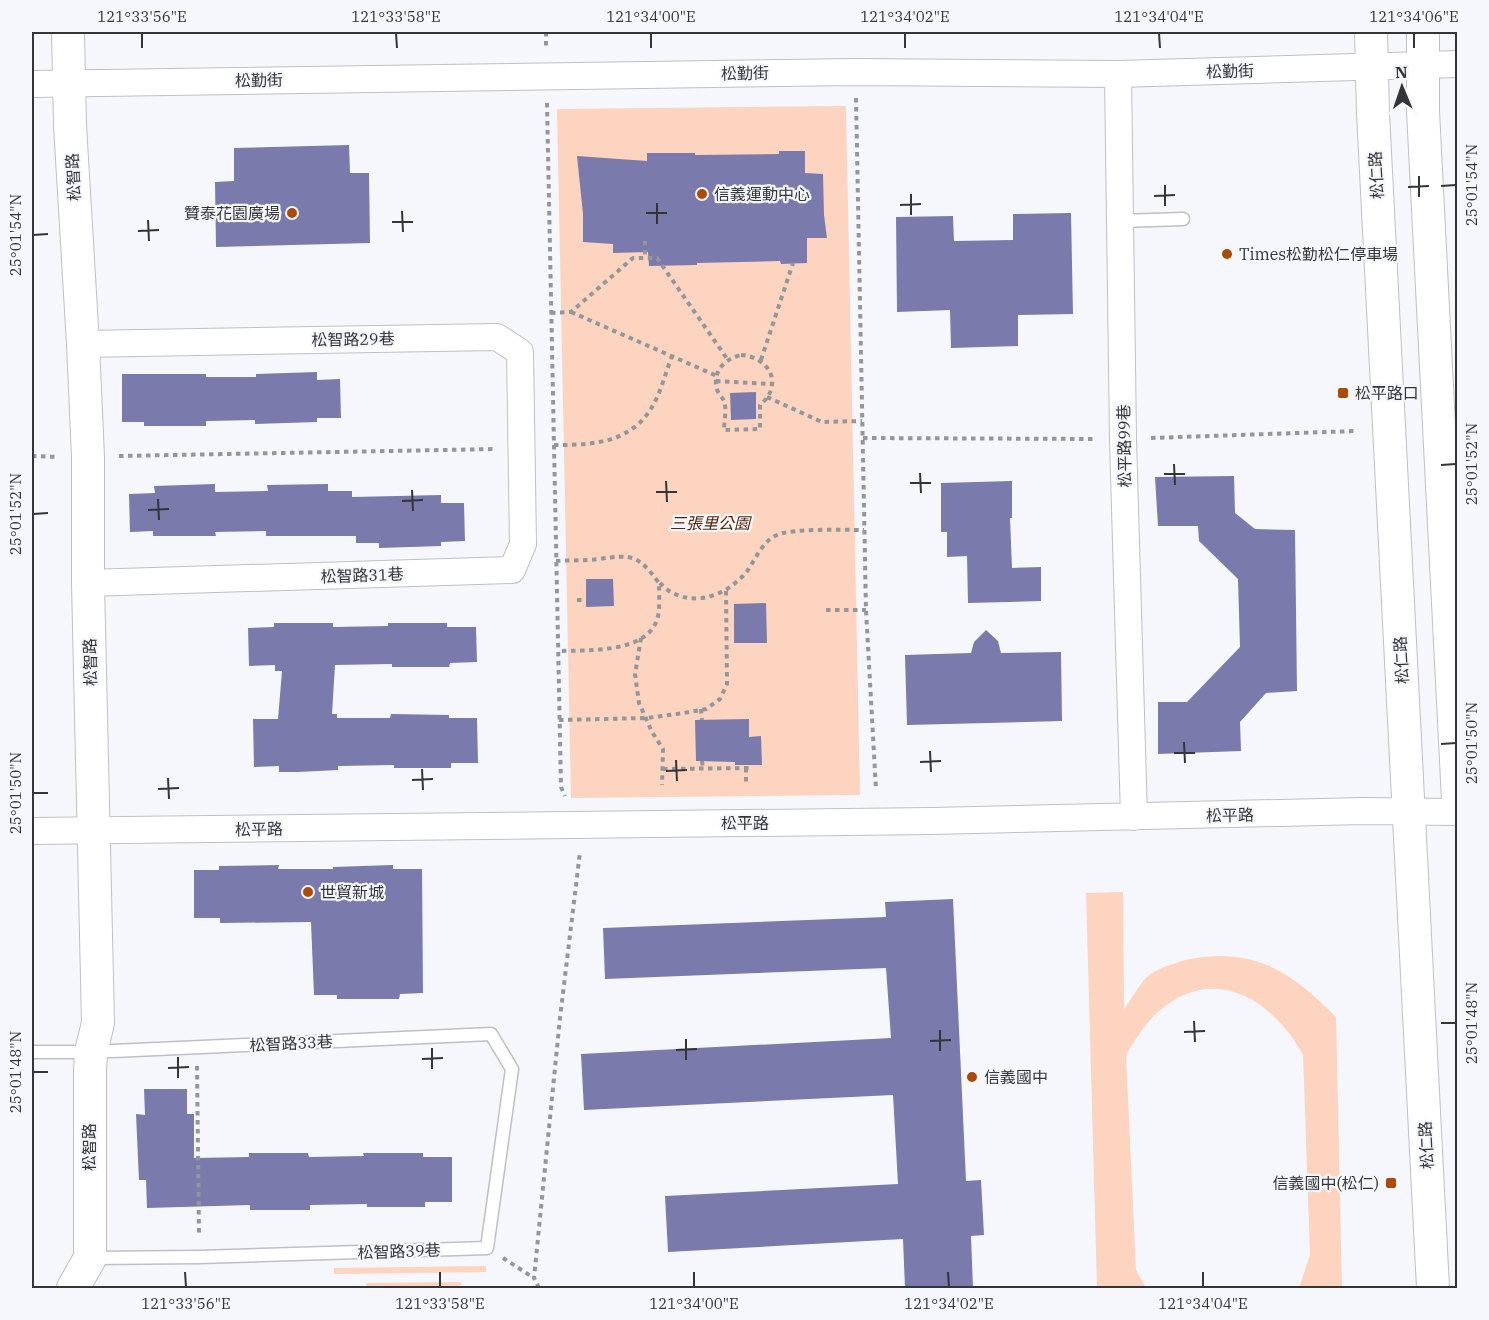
<svg xmlns="http://www.w3.org/2000/svg" width="1489" height="1320" font-family="'IBM Plex Serif','Noto Sans TC',serif">
	<rect width="100%" height="100%" fill="#f6f7fd"/>
	<path fill="#fdd4c0" d="M846,106L860,795L571,798L557,109Z
		M1123,892L1124,1009C1132,999 1138,985 1148,976C1156,969 1180,961 1190,959C1255,947 1293,973 1336,1017L1342,1288H1299L1310,1255L1303,1055C1273,1000 1215,963 1159,1011C1145,1023 1136,1039 1126,1055L1136,1270L1146,1288H1097L1086,893Z
		M486,1266V1272L334,1274V1268Z
		M461,1282V1285L448,1288H367L366,1283Z"/>
	<path fill="#7a7aac" d="M349,145L350,173H369L370,243L216,247L215,182L234,181V148Z
		M779,151H805V173L823,174L824,215L827,238H807V263L781,264L780,261L697,263V265L649,266L648,252L613,253V244L583,242V214L577,156L647,161V153H695V155L779,154Z
		M1071,213L1073,314L1018,315V346L951,348L950,310L897,312L896,217L953,216L954,241L1013,240V214Z
		M317,372V380L340,379L341,418H317V422L255,424V420L206,421V426H144V422H122V374H206V377H256V374Z
		M756,392V419L731,420L730,393Z
		M1234,476L1235,513L1255,529L1295,530L1297,691L1266,693L1240,722L1241,751L1158,754V702H1187L1240,647L1238,579L1199,541L1198,526H1158L1155,477Z
		M1012,481V518H1010L1012,568L1041,567V601L968,603L967,556L947,557V532H941V483Z
		M215,484V492L268,491L267,485L328,484V491H352V497L441,495V503H464L465,541L441,542V546L379,548V543H356V536H266V531L215,532L216,536H153V531L130,532L129,494L155,493L154,486Z
		M586,579H613L614,606L586,607Z
		M766,603L767,643H734V604Z
		M274,623H333V627L388,626V623H447V627H476L477,662L450,663L449,667H392V664L335,665L332,714H337V718H390L391,714L449,715V718H477L478,763H451V768H394V765L338,766V770L298,772H279V766L254,767L253,719H278L282,671H275V665L249,666L248,628L274,627Z
		M986,630L998,641L1001,653L1061,652L1062,721L907,725L905,655L971,653L974,642Z
		M749,719V737L761,736L762,765H735V762L696,761L695,720Z
		M279,865L278,869H333V867L393,865V869H422L423,993L400,994L399,999H337V995H314L311,922L220,923V918H194V870H219V866Z
		M953,899L966,1181L981,1180L984,1235L971,1236L973,1288H905L903,1239L668,1252L665,1196L898,1184L893,1095L584,1110L581,1054L891,1038L886,968L605,979L603,928L886,917L885,902Z
		M144,1089H187V1114H194V1158L249,1157V1153H308L309,1157L364,1156L363,1153H423V1157H452V1202H425V1207H367V1204L310,1205V1210H250V1205L147,1208L146,1180H139L136,1114L145,1115Z"/>
	<g fill="none" stroke-linecap="round" stroke-linejoin="round">
		<g stroke="#bfbfc5" stroke-width="15">
			<path id="service" d="M1121,221L1183,219
				M32,1052H91L491,1034L512,1069L487,1248L199,1257L90,1258"/>
		</g>
		<g stroke="#bfbfc5" stroke-width="28">
			<path id="minor" d="M1118,74L1123,439L1134,817
				M32,84L855,72L1118,74L1458,64
				M83,344L497,337L520,352L523,544L512,570L88,583
				M32,831L932,821L1362,811L1458,812"/>
		</g>
		<g stroke="#bfbfc5" stroke-width="34">
			<path id="tertiary" d="M68,32L70,125L83,344L88,457V583L98,1023L91,1052L90,1071V1258L73,1288
				M1371,32L1373,113L1433,1288
				M1423,32V111L1458,800"/>
		</g>
		<path stroke="#95969a" stroke-width="4" stroke-dasharray="4.5 4.5" stroke-linecap="butt" d="M546,32V50
			M856,98L866,610L876,790
			M547,103L561,787L565,796
			M645,241V258
			M571,312L717,376
			M551,313L571,312L633,258H657L728,360
			M741,355C770,357 784,385 760,405V429L724,430C724,422 727,409 724,401C723,398 718,394 717,389C712,371 725,359 741,355Z
			M761,360L793,263
			M716,381L772,384
			M767,397L822,422L862,421
			M863,438L1096,439
			M1151,438L1356,431
			M554,445C588,445 626,444 648,413C660,397 665,374 672,356
			M32,456L58,457
			M119,456L496,449
			M556,561C570,560 585,561 599,559C633,554 638,555 659,583C659,593 660,606 658,616C650,654 587,650 558,651
			M660,583C664,587 669,592 675,594C701,606 731,592 748,570C756,558 763,541 777,535C792,528 845,530 864,530
			M577,600H586
			M826,610H866
			M641,638L635,674L639,703L652,732L663,749L662,785
			M701,709L702,720
			M559,720L647,718L684,713L706,709L720,699L727,684L726,589
			M702,761L703,769
			M746,768V784
			M663,769L753,768
			M197,1066L199,1236
			M503,1258L534,1278
			M539,1288L534,1278L560,1018L580,852"/>
		<use href="#service" stroke="#fff" stroke-width="12"/>
		<use href="#minor" stroke="#fff" stroke-width="26"/>
		<use href="#tertiary" stroke="#fff" stroke-width="32"/>
	</g>
	<path fill="none" stroke="#343537" stroke-width="2" d="M142,33V48M396,33L397,48M651,33V48M905,33V48M1159,33L1160,48M1414,33V48M1419,176V197M1165,185V206M1441,186L1456,185M1408,187L1429,186M911,194V215M1154,196L1175,195M657,203V224M900,205L921,204M402,211L403,232M646,213H667M148,220L149,241M392,222H413M138,231L159,230M33,235L48,234M1174,464L1175,485M1441,465L1456,464M920,473L921,493M1164,474H1185M666,481L667,502M910,483H931M412,490L413,511M656,492H677M158,499L159,520M402,501L423,500M148,510L169,509M33,514L48,513M1184,742L1185,763M1441,744L1456,743M930,751L931,772M1174,753H1195M676,760L677,781M920,762L941,761M422,769L423,790M666,771L687,770M168,778L169,799M412,780L433,779M158,789L179,788M33,793H48M1194,1021L1195,1042M1441,1023H1456M940,1030V1051M1184,1032L1205,1031M686,1039V1060M930,1041L951,1040M432,1048V1069M676,1050L697,1049M178,1057V1078M422,1059L443,1058M168,1068L189,1067M33,1072H48M185,1272L186,1287M440,1272V1287M694,1272V1287M948,1272L949,1287M1203,1272V1287"/>
	<g fill="#ab4b02" stroke="#f6f7fd" stroke-width="2">
		<circle cx="702" cy="194" r="6"/>
		<circle cx="292" cy="213" r="6"/>
		<circle cx="1227" cy="254" r="6"/>
		<rect x="1337" y="387" width="12" height="12" rx="3"/>
		<circle cx="308" cy="892" r="6"/>
		<circle cx="972" cy="1077" r="6"/>
		<rect x="1385" y="1177" width="12" height="12" rx="3"/>
	</g>
	<g text-anchor="middle" stroke-width="4.5" stroke-linejoin="round" paint-order="stroke">
		<g font-size="16" fill="#343537" stroke="#f6f7fd">
			<text transform="translate(1230 71) rotate(-2)" y="6">松勤街</text>
			<text transform="translate(745 73) rotate(-1)" y="6">松勤街</text>
			<text transform="translate(259 80) rotate(-1)" y="6">松勤街</text>
			<text transform="translate(1376 175) rotate(-93)" y="6">松仁路</text>
			<text transform="translate(73 177) rotate(-93)" y="6">松智路</text>
			<text transform="translate(353 339) rotate(-1)" y="6">松智路29巷</text>
			<text transform="translate(1124 446) rotate(-91)" y="6">松平路99巷</text>
			<text transform="translate(362 575) rotate(-2)" y="6">松智路31巷</text>
			<text transform="translate(1401 660) rotate(-93)" y="6">松仁路</text>
			<text transform="translate(90 662) rotate(-91)" y="6">松智路</text>
			<text transform="translate(1230 815) rotate(-1)" y="6">松平路</text>
			<text x="745" y="829">松平路</text>
			<text transform="translate(259 829) rotate(-1)" y="6">松平路</text>
			<text transform="translate(291 1043) rotate(-3)" y="6">松智路33巷</text>
			<text transform="translate(1426 1145) rotate(-93)" y="6">松仁路</text>
			<text transform="translate(89 1147) rotate(-90)" y="6">松智路</text>
			<text transform="translate(399 1251) rotate(-2)" y="6">松智路39巷</text>
		</g>
		<g font-size="16" fill="#343537" stroke="#f6f7fd" text-anchor="start">
			<text x="714" y="200">信義運動中心</text>
			<text x="280" y="219" text-anchor="end">贊泰花園廣場</text>
			<text x="1239" y="260">Times松勤松仁停車場</text>
			<text x="1355" y="399">松平路口</text>
			<text x="320" y="898">世貿新城</text>
			<text x="984" y="1083">信義國中</text>
			<text x="1379" y="1189" text-anchor="end">信義國中(松仁)</text>
		</g>
		<g font-size="16" font-style="italic" fill="#562405" stroke="#f6f7fd">
			<text x="710" y="529">三張里公園</text>
		</g>
	</g>
	<rect width="1489" height="1320" fill="none" stroke="#f6f7fd" stroke-width="66"/>
	<g transform="translate(1402 87) rotate(358)" stroke="#f6f7fd" stroke-width="4.5" paint-order="stroke">
	<path d="M0-4.5L10 22L0 15L-10 22Z" fill="#343537"/>
	<text y="-9" font-size="16" font-weight="bold" text-anchor="middle" fill="#343537">N</text>
	</g>
	<rect x="33" y="33" width="1423" height="1254" fill="none" stroke="#343537" stroke-width="2"/>
	<g font-size="15" text-anchor="middle" fill="#343537">
		<text x="142" y="22">121°33'56"E</text>
		<text x="396" y="22">121°33'58"E</text>
		<text x="651" y="22">121°34'00"E</text>
		<text x="905" y="22">121°34'02"E</text>
		<text x="1159" y="22">121°34'04"E</text>
		<text x="1414" y="22">121°34'06"E</text>
		<text transform="translate(1472 185) rotate(-90)" y="5">25°01'54"N</text>
		<text transform="translate(16 235) rotate(-90)" y="5">25°01'54"N</text>
		<text transform="translate(1472 464) rotate(-90)" y="5">25°01'52"N</text>
		<text transform="translate(16 514) rotate(-90)" y="5">25°01'52"N</text>
		<text transform="translate(1472 743) rotate(-90)" y="5">25°01'50"N</text>
		<text transform="translate(16 793) rotate(-90)" y="5">25°01'50"N</text>
		<text transform="translate(1472 1023) rotate(-90)" y="5">25°01'48"N</text>
		<text transform="translate(16 1072) rotate(-90)" y="5">25°01'48"N</text>
		<text x="186" y="1309">121°33'56"E</text>
		<text x="440" y="1309">121°33'58"E</text>
		<text x="694" y="1309">121°34'00"E</text>
		<text x="949" y="1309">121°34'02"E</text>
		<text x="1203" y="1309">121°34'04"E</text>
	</g>
</svg>
